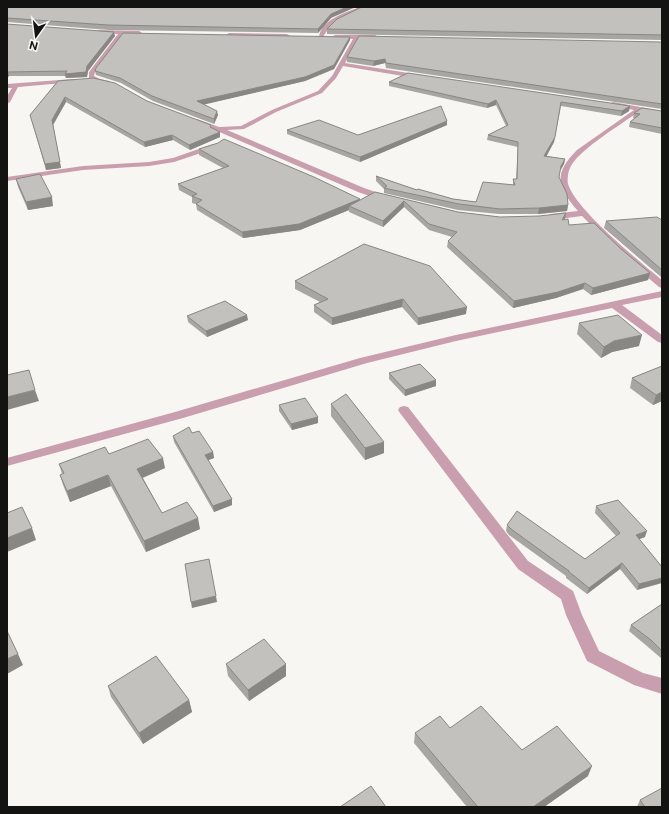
<svg xmlns="http://www.w3.org/2000/svg" width="669" height="814" font-family="'Public Sans',sans-serif">
	<rect width="100%" height="100%" fill="#f7f6f2"/>
	<g fill="none" stroke-linecap="round" stroke-linejoin="round">
		<path fill="#c99eae" fill-rule="evenodd" d="M360,7H367C348,19 338,13 323,37H319C321,20 346,12 360,7Z
			M99,30L139,31L142,33L139,35L124,34L95,72L94,76L100,79L109,81L110,82C104,86 95,82 89,78V72L118,34L97,33L96,32Z
			M229,33L287,34L290,36L287,38L227,36L226,35Z
			M335,35H375L378,37L375,39H359L345,63L421,75L424,77L421,79L343,66L336,78L322,93L276,112L244,129L227,130L364,188L390,197L391,199L390,201H384L358,192L194,121L197,119L219,127L241,126L272,110L318,91L332,76L353,39L333,38L332,37Z
			M73,79L76,81L75,82L18,87L10,102L7,104V96L12,88H7V84Z
			M613,102L662,111V115L640,111C623,123 580,149 571,166C568,171 567,179 568,184C576,210 640,262 662,280V288L659,287L620,254L582,216L551,220L547,217L551,214L578,211C557,187 553,174 577,150L634,110L611,105V103Z
			M213,144L217,146L216,148L174,162L149,166L83,170L7,181V177L83,166L149,162L173,158Z
			M662,291V297L622,305L662,335V343L658,342L612,308L456,341L367,363L183,418L7,466V458L175,412L360,358L456,335Z
			M404,406L408,407L528,561L573,591L582,615L599,651L643,673L662,678V694L634,685L587,661L566,615L561,599L518,569L400,413L398,410L400,407Z"/>
	</g>
	<path fill="#a7a6a3" d="M7,7L331,18L318,33L109,30L7,22Z
		M662,7V40L327,34V29Z
		M7,24L115,36L88,71L87,77L66,78L65,76H9L7,78Z
		M350,37V40L334,69L305,81L204,104L218,115L214,124L153,101L121,83L96,75L95,71Z
		M662,42V109L386,68L385,63L373,66L347,62V57Z
		M58,81L147,101L211,128L220,137L190,150L173,140L145,147L66,102L53,125L61,168L46,170L30,115Z
		M389,82L630,106L629,111L621,116L561,106L554,142L546,156L565,159L564,164L560,171L559,177L568,205L567,211L538,214H499L458,210L384,193V189L376,181V176L417,190L453,199L476,202L513,185V179H516L518,147L487,140L488,135L506,126L496,105L487,108L389,86Z
		M662,111V134L629,127L630,122L635,118H633L634,113Z
		M447,121V125L360,162L287,134V130L358,135Z
		M199,149L360,200L375,192L458,212L500,217L565,220L569,225L621,249L650,273L648,280L591,295L583,289L556,298L513,308L447,247L448,241L452,237L429,230L404,207L383,227L349,212V210L300,230L243,238L197,210L196,204L192,203V197L179,190L178,184L223,168L199,155Z
		M16,179L53,206L28,210L18,187Z
		M662,220V277H661L604,228L606,221Z
		M364,244L466,314L418,325L402,307L332,325L314,312V305L320,302L295,289V281Z
		M187,316L248,320L207,337L188,322Z
		M579,323L639,346L612,352L601,358L577,334Z
		M662,366V401L653,405L630,388L632,378Z
		M389,373L436,386L405,396L389,379Z
		M331,404L384,453L365,460L331,416Z
		M279,405L318,417V423L292,430L279,411Z
		M192,433L213,452L214,458L208,460L232,499V505L214,512L174,442L173,436Z
		M109,454L165,468L143,478L162,513L200,529L146,552L111,486L70,502L63,485L60,475L62,474L59,464Z
		M596,506L645,537L639,539L662,567L637,590L620,569L587,594L566,578V576L509,535L506,531L507,525L585,559L616,536L595,513Z
		M662,604V659L648,647L629,631L631,625Z
		M226,664L286,676L249,701L228,676Z
		M108,686L189,700L192,712L143,744L111,697Z
		M450,728L522,750L588,776L544,807H467L414,743L415,733Z
		M640,800L662,807H637Z"/>
	<path fill="#888784" d="M347,7H356L331,18L318,33V29L331,14Z
		M114,32L115,36L88,71L87,77L66,78L65,74L87,66Z
		M350,37V40L334,69L305,81L198,106L197,101Z
		M385,59V63L373,66L374,61Z
		M7,72H8L9,76L7,78Z
		M65,97L66,102L53,125L61,168L46,170L45,164L52,120Z
		M496,100V105L487,108L488,104Z
		M630,106L629,111L621,116L622,111Z
		M217,111L218,115L214,124V119Z
		M447,121V125L360,162V157Z
		M220,132V137L190,150L189,145Z
		M172,135L173,140L145,147L144,142Z
		M555,137L554,142L544,161V156Z
		M565,159L564,164L560,171L561,166Z
		M52,197L53,206L28,210L26,202Z
		M360,199V206H349V210L300,230L243,238L242,232Z
		M404,201V207L383,227V221Z
		M568,205L567,211L538,214L539,208Z
		M566,213L565,219L562,220Z
		M650,273L648,280L591,295L593,288Z
		M585,283L583,289L556,298L513,308L514,301Z
		M403,299L402,307L332,325V318Z
		M467,307L466,314L418,325V318Z
		M247,315L248,320L207,337L206,331Z
		M642,335L639,346L612,352L601,358L604,347L614,341Z
		M436,380V386L405,396V390Z
		M35,390L39,401L7,410V397Z
		M662,392V401L653,405L656,395Z
		M318,417V423L292,430L291,424Z
		M384,442V453L365,460V448Z
		M213,452L214,458L206,461L205,455Z
		M163,458L165,468L139,479L137,469Z
		M108,475L111,486L70,502L67,491Z
		M232,499V505L214,512L213,506Z
		M198,518L200,529L146,552L144,541Z
		M32,528L36,540L7,552V538Z
		M647,531L645,537L634,541L636,535Z
		M622,563L620,569L587,594L589,588Z
		M662,578V583L637,590L639,584Z
		M216,596L217,602L192,608L191,602Z
		M18,654L23,665L7,674V659Z
		M286,664V676L249,701L248,690Z
		M189,700L192,712L143,744L139,733Z
		M592,766L588,776L544,807H533Z"/>
	<path fill="#c2c1bd" stroke="#888784" d="M7,7H347L331,14L318,29L108,25L7,18Z
		M362,7H662V35L327,29L337,19Z
		M7,24L114,32L87,66L86,72L65,74L67,71L7,72Z
		M123,33L350,37L334,65L305,77L197,101L217,111L214,119L152,96L120,78L95,71L96,68Z
		M359,36L662,42V104L386,63L385,59L374,61L347,57Z
		M408,73L630,106L622,111L561,102L555,137L544,156L565,159L561,166L559,177L567,194L568,205L539,208L500,209L459,204L384,188L387,186L376,176L417,190L418,189L453,199L476,202L483,182L515,185L513,179H517L518,142L488,135L508,125L496,100L488,104L389,82Z
		M93,78L115,83L147,101L211,125L210,127L220,132L189,145L172,135L144,142L65,97L52,120L60,162L45,164L30,115L58,81Z
		M441,106L447,121L360,157L287,130L319,120L358,135Z
		M642,108L662,111V128L630,122L640,114L634,113Z
		M224,139L314,177L360,199L299,224L242,232L196,204L202,200L192,196L197,194L178,184L229,166L199,149L218,143Z
		M40,174L52,197L26,202L16,179Z
		M375,192L458,212L500,217L539,216L566,213L562,220L568,219L569,225L594,223L621,249L650,273L593,288L585,283L558,292L514,301L448,241L457,232L429,224L404,201L383,221L349,206Z
		M657,217L662,220V265L661,266H662V270L606,221Z
		M364,244L430,266L467,307L418,318L403,299L332,318L314,305L328,299L295,281Z
		M225,301L247,315L206,331L187,316Z
		M618,315L642,335L614,341L604,347L579,323Z
		M420,364L436,380L405,390L389,373Z
		M662,366V392L656,395L632,378Z
		M29,370L35,390L7,397V375Z
		M346,394L384,442L365,448L331,404Z
		M305,398L318,417L291,424L279,405Z
		M189,427L192,433L199,431L213,452L205,455L232,499L213,506L173,436Z
		M148,439L163,458L137,469L162,513L187,502L198,518L144,541L108,475L67,491L60,475L64,473L59,464L105,447L109,454Z
		M618,500L647,531L636,535L662,567V578L639,584L622,563L589,588L568,571H569L511,529L507,525L517,511L585,559L620,533L596,506Z
		M22,507L32,528L7,538V513Z
		M209,559L216,596L191,602L185,564Z
		M662,604V651L651,640L631,625Z
		M7,631L18,654L7,659Z
		M264,639L286,664L248,690L226,664Z
		M156,656L189,700L139,733L108,686Z
		M481,706L522,750L557,726L592,766L533,807H478L415,733L440,716L450,728Z
		M371,786L386,807H340Z
		M662,788V807H645L640,800Z"/>
	<rect width="669" height="814" fill="none" stroke="#131311" stroke-width="16"/>
	<g transform="translate(36 36) rotate(194)" stroke="#f7f6f2" stroke-width="3" paint-order="stroke">
	<path d="M0-3L7 15L0 10L-7 15Z" fill="#131311"/>
	<text y="-6" font-size="11" font-weight="bold" text-anchor="middle" fill="#131311">N</text>
	</g>
</svg>
